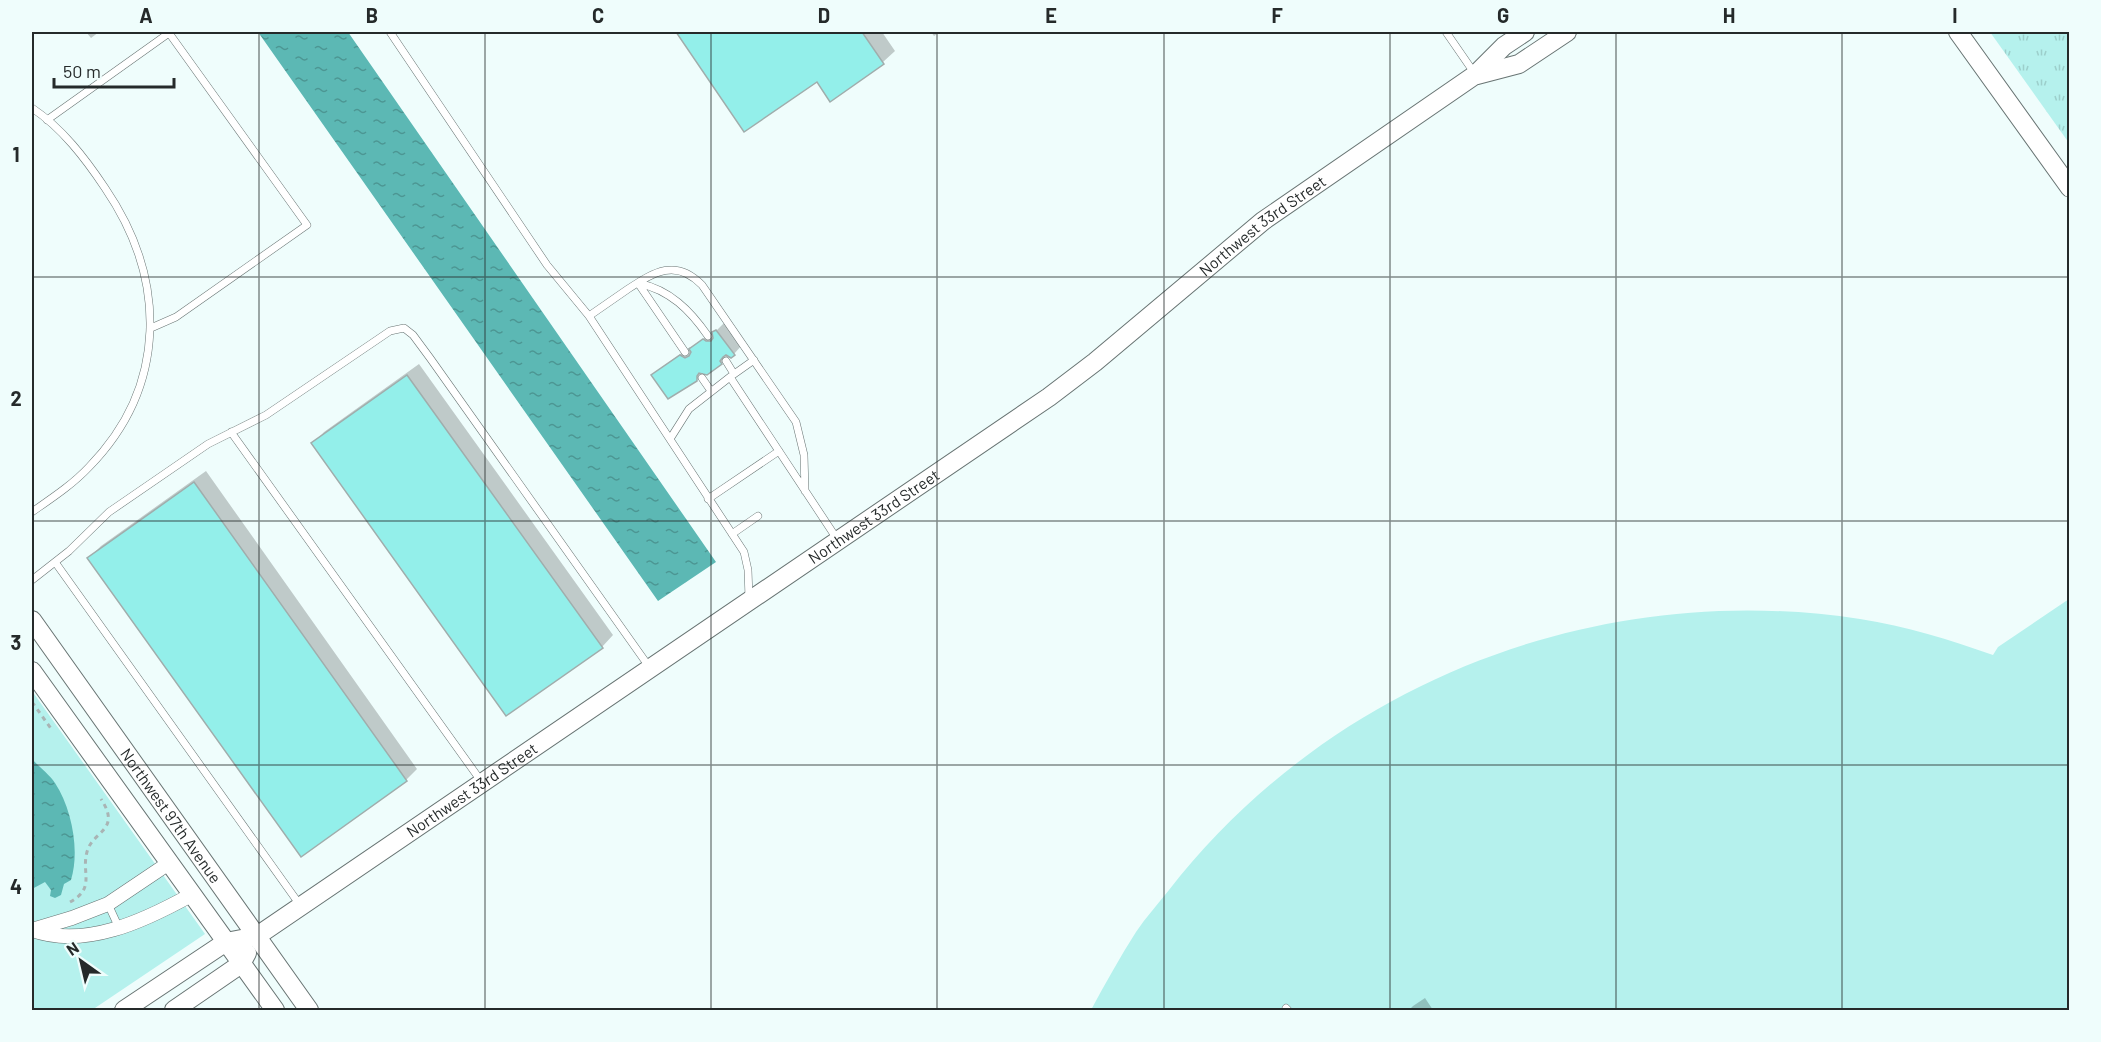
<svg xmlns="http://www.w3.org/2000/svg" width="2101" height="1042" font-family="Barlow,sans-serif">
	<defs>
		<pattern id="park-tufts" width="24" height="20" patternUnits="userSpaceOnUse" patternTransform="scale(1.5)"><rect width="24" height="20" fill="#b5f1ed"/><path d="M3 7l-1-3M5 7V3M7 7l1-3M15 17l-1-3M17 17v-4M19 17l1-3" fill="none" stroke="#9ccfcb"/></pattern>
		<pattern id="water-ripples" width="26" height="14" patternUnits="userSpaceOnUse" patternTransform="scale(1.5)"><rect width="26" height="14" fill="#5cb8b4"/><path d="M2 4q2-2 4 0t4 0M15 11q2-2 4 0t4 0" fill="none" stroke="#4c9693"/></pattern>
	</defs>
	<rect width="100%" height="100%" fill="#effdfc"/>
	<path fill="#b5f1ed" d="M2069,599V1010H1091C1105,984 1120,957 1136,932C1146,917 1158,904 1169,890C1332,681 1599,579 1860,619C1906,626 1950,640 1993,655L1998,647Z
		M32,691L205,934L92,1010H32Z"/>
	<path fill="url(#park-tufts)" d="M1990,32H2069V143Z"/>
	<path fill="url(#water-ripples)" d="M258,32H348L716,562L658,601Z
		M32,759C39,767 49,774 55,783C72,809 80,851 71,880L64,884L61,895L55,898L50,896L51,890L45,882L32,889Z"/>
	<path fill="#0003" d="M86,32H99L91,38Z
		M678,32H882L895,51L883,62L830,100L817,80L745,129Z
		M931,32H940L934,36Z
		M725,322L742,345L734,354L729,355L721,363L704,373L696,380L653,376L662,367L690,347L692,348L713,331L714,333Z
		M419,364L613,635L602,647L313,444L324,432Z
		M206,471L417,769L406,780L89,558L101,546Z
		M1425,998L1433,1010H1409L1413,1006Z"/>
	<path fill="#93efea" stroke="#a0adac" stroke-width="1.5" d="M676,32H862L884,64L830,102L817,82L744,132Z
		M716,330L735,355L731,358L726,355L723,357L720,361L722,364L707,375L699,373L697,376V381L668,399L651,375L680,355L685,358L689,356L691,352L689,349L703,339L706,341H711L713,338L712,332Z
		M407,375L603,648L506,716L311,443Z
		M194,482L407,781L301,857L87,558Z"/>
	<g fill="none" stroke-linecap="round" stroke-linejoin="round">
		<g stroke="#687473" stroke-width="8">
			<path id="service" d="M390,32L547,265L589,316L744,552L748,570L749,598
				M1446,32L1475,74
				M32,108C62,128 85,158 105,188C167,279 168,386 89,467C72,485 52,498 32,512
				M47,120L169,33L307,225L176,317L151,328
				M638,283C670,290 690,310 708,336
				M638,283L685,352
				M589,316C602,307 615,298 628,289C654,272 676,258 702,285L796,422L804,455L805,491
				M726,361L734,374
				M730,377L754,360
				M702,378L711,391
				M231,432L481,781
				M670,439L689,409L730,377L837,539
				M708,499L779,451
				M732,534L758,516
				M55,562L300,905
				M32,580L69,551L109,512L208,444L266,415L390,331L404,328L413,335L430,358L650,668
				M108,904L119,928
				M1286,1008L1288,1010"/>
		</g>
		<g stroke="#687473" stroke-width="15">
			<path id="minor" d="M32,930C85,949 144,921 191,895
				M32,930L72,918L108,904L169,863"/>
		</g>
		<g stroke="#687473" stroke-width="20">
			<g id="tertiary">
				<path d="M1958,32L2070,188"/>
				<path d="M1477,75L1519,64L1567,32"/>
				<path id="s1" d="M32,620L309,1010"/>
				<path d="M32,671L275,1010"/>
				<path id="s2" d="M124,1010L226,942L257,936L1049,397L1095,362L1263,221L1475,75L1504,46L1525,32"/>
				<path d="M174,1010L241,964L247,953"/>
			</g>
		</g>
		<path stroke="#a9b4b4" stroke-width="3" stroke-dasharray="4.5 4.5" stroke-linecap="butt" d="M32,702L52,730
			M70,902C96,888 81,873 87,852C92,831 122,831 101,799"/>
		<use href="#service" stroke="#fff" stroke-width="7"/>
		<use href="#minor" stroke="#fff" stroke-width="14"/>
		<use href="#tertiary" stroke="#fff" stroke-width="18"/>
	</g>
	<path fill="none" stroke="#252a2a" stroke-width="1.5" stroke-opacity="0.55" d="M259,32V1010M485,32V1010M711,32V1010M937,32V1010M1164,32V1010M1390,32V1010M1616,32V1010M1842,32V1010M32,277H2070M32,521H2070M32,765H2070"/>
	<g text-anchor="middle" stroke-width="4.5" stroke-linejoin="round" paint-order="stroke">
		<g font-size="16" fill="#252a2a" stroke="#effdfc">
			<text dy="6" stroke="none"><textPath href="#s2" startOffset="1386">Northwest 33rd Street</textPath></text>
			<text dy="6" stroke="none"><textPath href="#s2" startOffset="900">Northwest 33rd Street</textPath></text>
			<text dy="6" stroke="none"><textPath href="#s2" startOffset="414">Northwest 33rd Street</textPath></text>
			<text dy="6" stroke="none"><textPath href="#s1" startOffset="240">Northwest 97th Avenue</textPath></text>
		</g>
	</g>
	<rect width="2101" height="1042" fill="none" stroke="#effdfc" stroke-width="66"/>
	<g transform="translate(81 961) rotate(326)" stroke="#effdfc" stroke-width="4.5" paint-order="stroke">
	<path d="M0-4.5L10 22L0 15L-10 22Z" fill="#252a2a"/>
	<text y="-9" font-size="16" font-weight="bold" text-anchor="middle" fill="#252a2a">N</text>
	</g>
	<path d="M54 78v9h120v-9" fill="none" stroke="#252a2a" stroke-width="3"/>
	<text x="63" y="78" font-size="18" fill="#252a2a" stroke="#effdfc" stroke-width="4.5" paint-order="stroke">50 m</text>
	<rect x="33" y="33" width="2035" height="976" fill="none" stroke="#252a2a" stroke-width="2"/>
	<g font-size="20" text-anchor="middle" font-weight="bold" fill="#252a2a">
		<text x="146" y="23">A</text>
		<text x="372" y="23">B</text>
		<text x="598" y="23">C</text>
		<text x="824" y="23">D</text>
		<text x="1051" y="23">E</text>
		<text x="1277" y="23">F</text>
		<text x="1503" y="23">G</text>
		<text x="1729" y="23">H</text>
		<text x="1955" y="23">I</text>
		<text x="16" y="162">1</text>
		<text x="16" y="406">2</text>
		<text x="16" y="650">3</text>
		<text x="16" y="894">4</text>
	</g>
</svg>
